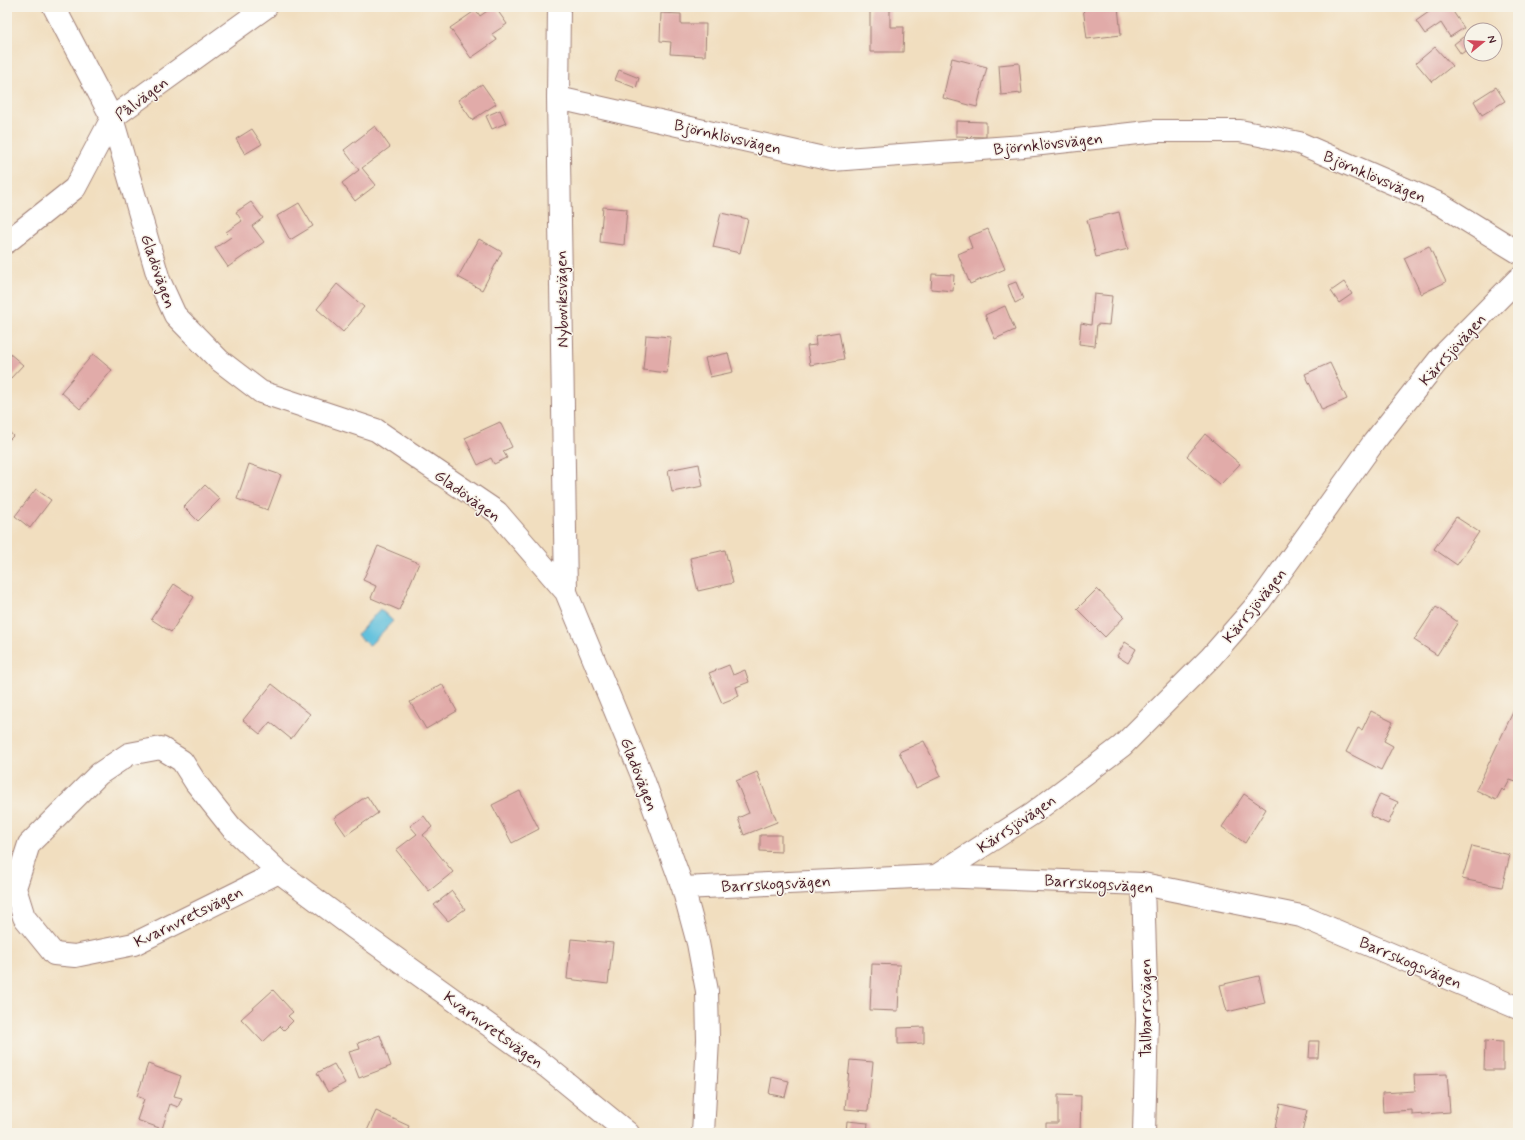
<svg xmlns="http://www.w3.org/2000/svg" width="1525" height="1140" font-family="Mynerve,sans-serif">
	<rect width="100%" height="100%" fill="#f7f3e8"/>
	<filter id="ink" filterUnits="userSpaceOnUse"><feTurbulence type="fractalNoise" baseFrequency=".025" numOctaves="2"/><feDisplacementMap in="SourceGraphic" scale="8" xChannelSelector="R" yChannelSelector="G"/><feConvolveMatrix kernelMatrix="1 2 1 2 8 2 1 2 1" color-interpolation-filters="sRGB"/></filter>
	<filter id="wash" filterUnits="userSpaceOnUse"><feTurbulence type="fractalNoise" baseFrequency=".012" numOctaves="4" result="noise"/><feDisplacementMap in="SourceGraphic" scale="16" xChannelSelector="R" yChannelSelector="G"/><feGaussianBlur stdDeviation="0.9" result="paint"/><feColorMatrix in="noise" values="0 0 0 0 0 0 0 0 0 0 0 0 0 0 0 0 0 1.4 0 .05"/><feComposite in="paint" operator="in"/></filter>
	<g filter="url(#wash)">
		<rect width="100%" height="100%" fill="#f1debf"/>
		<path fill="#5ec0dd" stroke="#547084" d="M380,609L393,621L369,646L357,635Z"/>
		<g id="blocks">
			<path fill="#e1aba9" d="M493,7H495L507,24L492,34L497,40L471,58L450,28L476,10L480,16Z
				M1083,7H1118L1121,35L1087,39Z
				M1436,7H1450L1464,28L1450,37L1441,23L1425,34L1416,21Z
				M870,9H890V27H904L903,52H870Z
				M661,13L681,14V24H706L705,56L670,54L671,42L660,41Z
				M1467,34L1471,39V47L1461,54L1454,44Z
				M1435,47L1452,66L1432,82L1416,63Z
				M952,58L987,67L977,107L943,98Z
				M1019,63L1022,93L1001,95L999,65Z
				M619,70L639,78L636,88L615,80Z
				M482,84L496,104L472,120L458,100Z
				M1496,87L1505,101L1482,115L1474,101Z
				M500,110L506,123L492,129L486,116Z
				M956,121L986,122V137L956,136Z
				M375,126L390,147L362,168L376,185L355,201L342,183L359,170L344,150Z
				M252,129L262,144L245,154L236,139Z
				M251,202L263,218L252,226L264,242L228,267L215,248L231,237L226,232L242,221L236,212Z
				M299,203L313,226L290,240L277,216Z
				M603,207L627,209L624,245L600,242Z
				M1119,212L1128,249L1096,257L1087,220Z
				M721,213L748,219L740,253L713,247Z
				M988,229L1005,269L970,284L958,254L972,248L968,237Z
				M479,239L502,252L482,290L458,277Z
				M1429,246L1446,282L1421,294L1404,258Z
				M932,274L954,275L953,291L931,289Z
				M1016,282L1023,299L1015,303L1008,285Z
				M1344,282L1352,294L1339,303L1331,291Z
				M337,284L364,307L343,332L317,309Z
				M1094,294L1112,296L1109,325L1097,324L1095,346L1079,344L1081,323L1091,325Z
				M1005,306L1015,330L995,339L985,315Z
				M839,332L844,359L810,365L807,346L816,345L815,336Z
				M646,335L671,337L667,373L643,370Z
				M9,353L23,365L10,379L7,377V355Z
				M728,353L733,372L710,377L705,358Z
				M93,354L112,370L80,409L61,392Z
				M1330,363L1347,399L1322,410L1305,374Z
				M500,422L512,447L503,451L507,458L494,464L491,458L478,465L465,438Z
				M7,429L13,436L7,442Z
				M1205,434L1240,464L1220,485L1187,456Z
				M249,464L281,475L268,510L237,499Z
				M699,464L703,486L672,492L668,470Z
				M205,485L220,499L198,521L184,507Z
				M36,489L51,500L30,528L15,516Z
				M1456,517L1479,532L1457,565L1434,549Z
				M378,546L419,563L399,610L371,598L376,586L363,580Z
				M725,550L733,583L698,591L690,558Z
				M174,584L194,597L171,632L151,619Z
				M1097,589L1124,617L1105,637L1077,609Z
				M1436,607L1458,622L1437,655L1414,640Z
				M1125,642L1136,649L1128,663L1117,656Z
				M729,665L733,675L745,670L749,682L736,687L739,696L722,703L709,673Z
				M272,684L310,714L291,739L270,722L260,734L243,720Z
				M442,684L457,711L426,729L410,702Z
				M1514,710L1518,712V777L1516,782L1510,780L1504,791L1502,789L1496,800L1476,790Z
				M1371,711L1393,722L1384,741L1393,746L1381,770L1346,752L1358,728L1362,730Z
				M924,741L941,776L916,788L899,752Z
				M757,772L777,822L744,835L738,818L749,813L736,781Z
				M520,791L539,829L512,843L492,805Z
				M1244,794L1266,809L1245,843L1222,827Z
				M1380,794L1398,802L1388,824L1370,816Z
				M367,796L378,813L346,835L334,818Z
				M424,816L432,827L423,835L453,872L429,891L396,850L417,834L410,826Z
				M760,835H781V852L760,851Z
				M1472,846L1510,855L1502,887L1462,879Z
				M452,891L465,909L448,921L434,905Z
				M571,939L613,943L608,984L567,979Z
				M872,964L900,965L898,1011L870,1010Z
				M1259,976L1265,1003L1227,1012L1220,985Z
				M273,990L293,1012L288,1016L293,1021L284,1030L280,1026L263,1042L241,1019Z
				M924,1027V1043L898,1044V1028Z
				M380,1035L391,1066L359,1078L349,1052L360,1049L358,1043Z
				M1310,1041H1319L1318,1058H1309Z
				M1485,1041L1503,1042V1070H1484Z
				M850,1060L873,1062L868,1111L845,1109Z
				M148,1064L181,1076L174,1096L182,1098L178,1107L170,1104L162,1129L137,1120L144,1099L137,1096Z
				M334,1064L345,1083L328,1092L317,1073Z
				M1447,1074L1450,1112L1412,1115V1110L1383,1112L1382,1093L1415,1091L1414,1075Z
				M772,1077L789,1081L785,1097L769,1094Z
				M1058,1095L1081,1096L1080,1133H1046V1123H1058Z
				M1280,1104L1307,1110L1302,1133H1274Z
				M376,1111L409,1126L406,1133H366Z
				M847,1121L868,1123L867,1133H846Z"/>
		</g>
	</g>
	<g filter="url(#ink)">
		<use href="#blocks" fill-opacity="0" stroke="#9e7e75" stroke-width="1"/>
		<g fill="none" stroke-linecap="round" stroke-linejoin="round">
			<g stroke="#9e7e75" stroke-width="24">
				<path id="minor" d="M54,7L112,118L159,280L175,315L219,360L261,392L376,430L497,512L566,592L641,773L683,888L698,943L707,991L708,1040L703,1133
					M559,7L558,98L566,592
					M558,98L832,160L1024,146L1156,131H1240L1299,143L1440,204L1518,252
					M7,242L75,188L112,118L266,7
					M279,872L134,944L75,956L54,954L24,917L15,888L29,844L99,774L129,754L161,748L182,761L196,783L231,827L279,872L354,928L547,1067L628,1133
					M936,876L1032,814L1122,746L1211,657L1260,601L1374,442L1441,357L1518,279
					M1143,884L1147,1020L1144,1133
					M683,888L936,876L1143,884L1301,916L1518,1008"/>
			</g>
			<use href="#minor" stroke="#fff" stroke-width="22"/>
		</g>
	</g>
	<g text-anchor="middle" stroke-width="3" stroke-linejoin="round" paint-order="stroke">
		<g font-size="16" fill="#4a1f2b" stroke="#f7f3e8">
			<text transform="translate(141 98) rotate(-37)" y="6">Pålvägen</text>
			<text transform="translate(728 136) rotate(13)" y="6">Björnklövsvägen</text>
			<text transform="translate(1048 143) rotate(-6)" y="6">Björnklövsvägen</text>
			<text transform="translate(1375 176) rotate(23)" y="6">Björnklövsvägen</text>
			<text transform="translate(159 271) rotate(71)" y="6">Gladövägen</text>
			<text transform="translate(561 299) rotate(-91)" y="6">Nyboviksvägen</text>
			<text transform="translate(1452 349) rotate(-48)" y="6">Kärrsjövägen</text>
			<text transform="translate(468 495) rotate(36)" y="6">Gladövägen</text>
			<text transform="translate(1254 605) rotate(-51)" y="6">Kärrsjövägen</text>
			<text transform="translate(640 774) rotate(69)" y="6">Gladövägen</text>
			<text transform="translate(1016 823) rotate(-34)" y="6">Kärrsjövägen</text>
			<text transform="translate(776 883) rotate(-3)" y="6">Barrskogsvägen</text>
			<text transform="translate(1099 883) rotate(4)" y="6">Barrskogsvägen</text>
			<text transform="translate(188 916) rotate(-26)" y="6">Kvarnvretsvägen</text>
			<text transform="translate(1411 962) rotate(23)" y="6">Barrskogsvägen</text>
			<text transform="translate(1145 1008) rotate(-90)" y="6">Tallbarrsvägen</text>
			<text transform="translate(494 1029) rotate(36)" y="6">Kvarnvretsvägen</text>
		</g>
	</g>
	<rect width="1525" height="1140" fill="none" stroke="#f7f3e8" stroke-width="24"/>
	<g transform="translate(1483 42) rotate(72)"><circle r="19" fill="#f7f3e8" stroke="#b29e9c"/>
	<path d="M0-3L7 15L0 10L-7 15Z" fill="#d1495b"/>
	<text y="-6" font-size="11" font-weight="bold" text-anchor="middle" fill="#4a1f2b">N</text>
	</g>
</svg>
